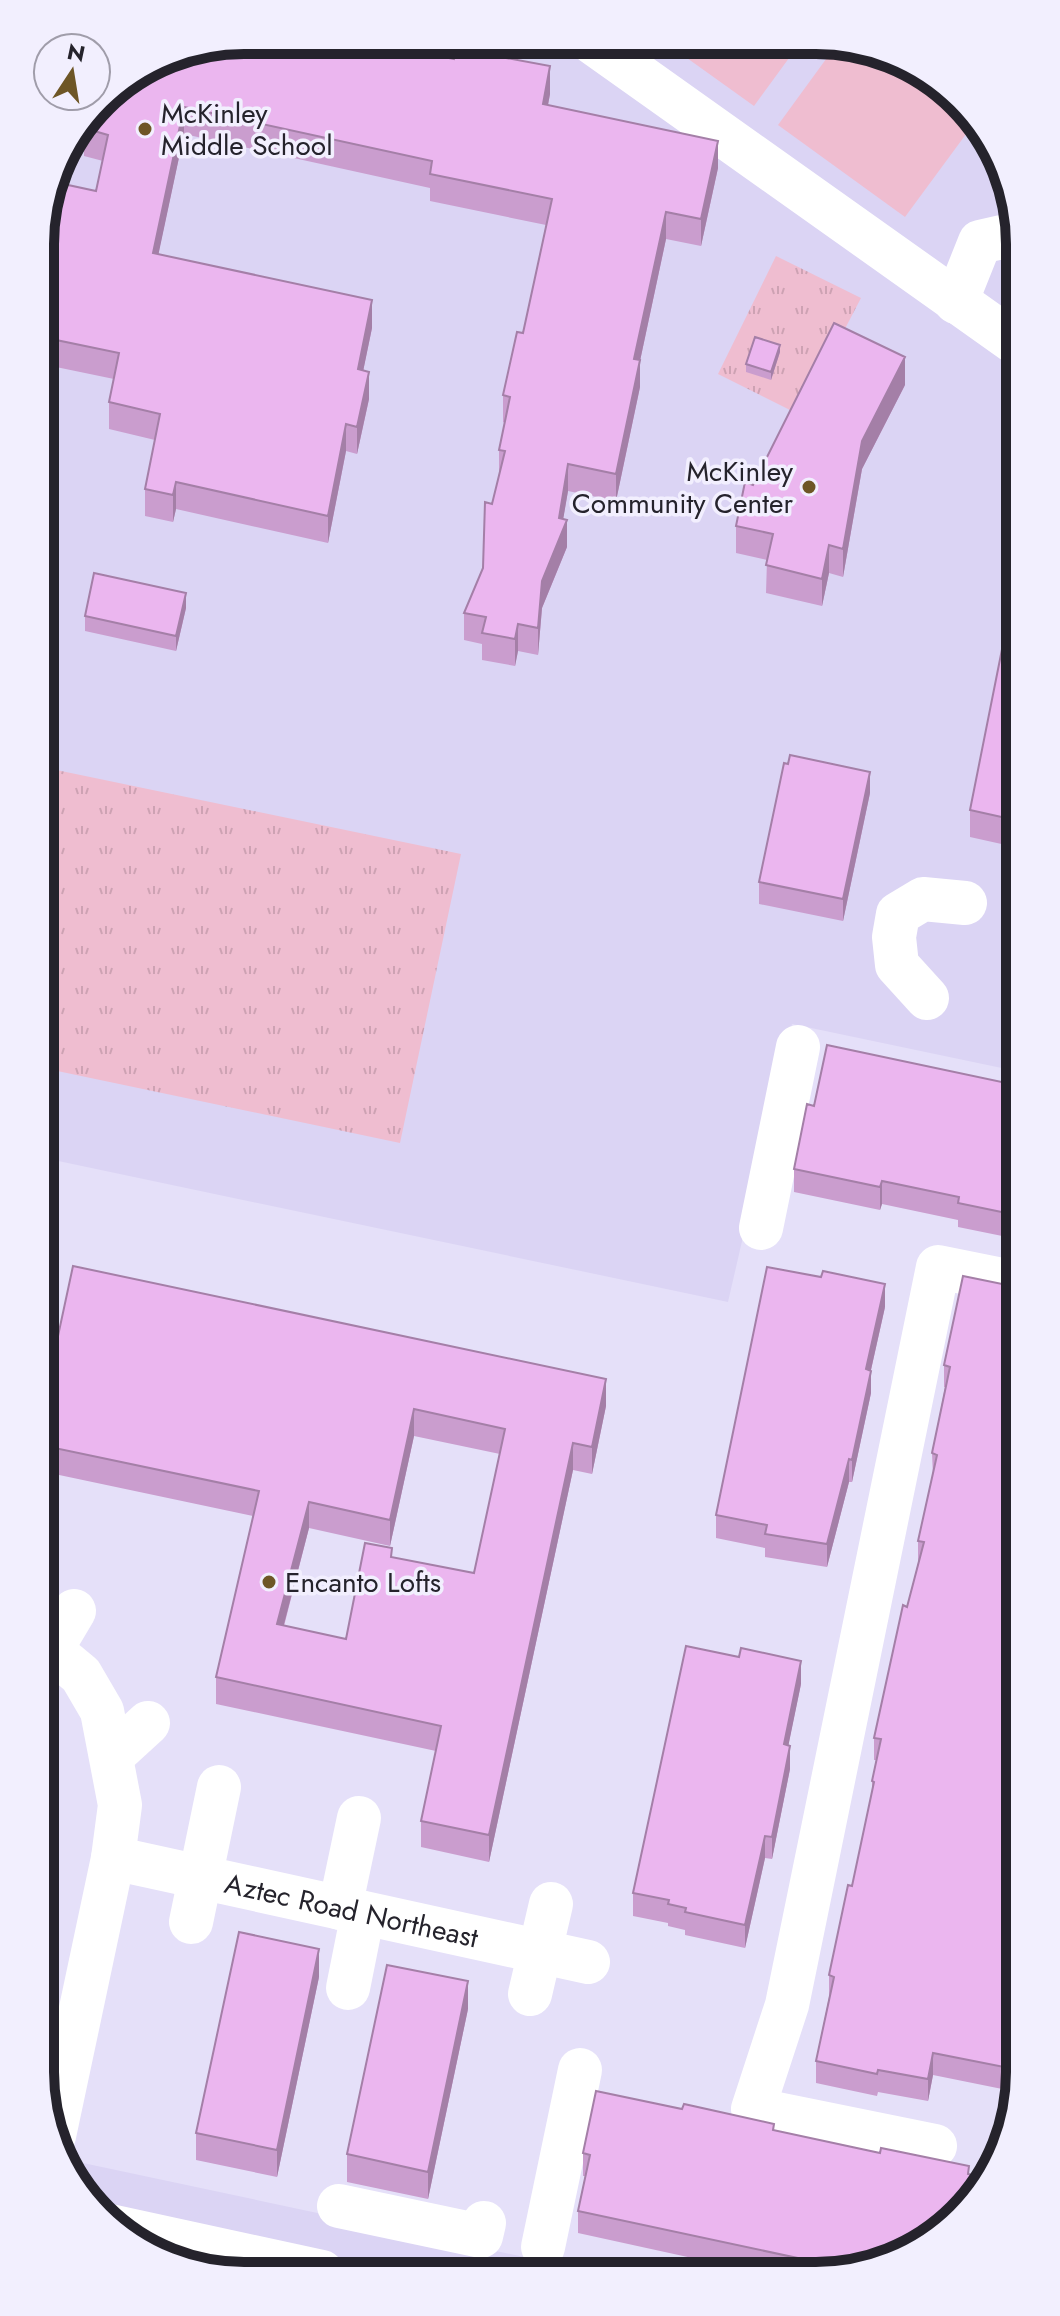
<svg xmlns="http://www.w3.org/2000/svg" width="1060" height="2316" font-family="Jost,sans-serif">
	<defs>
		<pattern id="grass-tufts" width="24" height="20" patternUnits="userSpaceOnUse" patternTransform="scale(2)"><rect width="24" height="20" fill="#efbdd0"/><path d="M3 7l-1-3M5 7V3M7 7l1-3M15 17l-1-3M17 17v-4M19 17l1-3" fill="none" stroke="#cda2b3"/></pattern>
	</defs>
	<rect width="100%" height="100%" fill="#e5e0f9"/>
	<path fill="#dbd4f4" d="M244,40L855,44L951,91L1013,191L1016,1071L792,1024L728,1302L44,1158L40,231L61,154L109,91L167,55Z
		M83,2163L585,2270L205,2272L109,2225L80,2178Z"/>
	<path fill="url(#grass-tufts)" d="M776,256L861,298L800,415L718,374Z
		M42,767L461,854L400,1143L43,1068Z"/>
	<path fill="#efbdd0" d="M666,43H800L754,106Z
		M837,44H855L879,56L972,126L905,217L778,125Z"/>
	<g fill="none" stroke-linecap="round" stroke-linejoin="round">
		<g stroke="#fff" stroke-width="44">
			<path d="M592,42L1013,341"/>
			<path d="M956,302L980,242L1002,237L1013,241"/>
			<path d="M927,998L897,965L894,937L898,914L923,899L965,903"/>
			<path d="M761,1228L798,1047"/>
			<path d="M45,1645L81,1675L102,1711L120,1805L113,1858L54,2136"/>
			<path d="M52,1648L74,1611"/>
			<path d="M113,1755L148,1723"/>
			<path id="s1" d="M113,1858L588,1962"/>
			<path d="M340,1908L359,1818"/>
			<path d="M191,1922L219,1787"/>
			<path d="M348,1988L363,1913"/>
			<path d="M530,1994L551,1904"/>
			<path d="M935,2146L753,2109L787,2005L938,1267L1017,1283"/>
			<path d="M339,2206L481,2236L484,2223"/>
			<path d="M110,2226L322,2272"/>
			<path d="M543,2247L580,2070"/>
		</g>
	</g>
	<path fill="#ca9dce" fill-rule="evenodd" d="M109,91L550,94L548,105L718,168L701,246L666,239L640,361V387L616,501L568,491L563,519L567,547L542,608L538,655L518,651L515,666L482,660V644L464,640V613L483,568L492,504L499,474V450L505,423L503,422V395L523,333L546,225L430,201V188L184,134L158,255L372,328L363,371L369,399L357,454L346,451L328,543L176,509L173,522L145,516V489L155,440L109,429V402L114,379L56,367L40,231L96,191L103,161L84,156V128Z
		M780,352L771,380L746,372V364Z
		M905,385L862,469L843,577L829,573L822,606L766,593L767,560L736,553V526L753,485Z
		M1014,589L1015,847L970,837V810Z
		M186,608L176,651L85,631V616Z
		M870,793L843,921L759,904V882Z
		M1016,1085L1017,1239L958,1227V1220L882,1204L880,1210L794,1192V1169L814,1106Z
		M1017,1287L1020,2085L1017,2092L933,2075L928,2101L878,2092L877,2096L816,2083V2061L829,1997V1975L852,1886L872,1792V1781L876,1760H874V1738L918,1563V1541L933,1476L932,1453L945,1387H944V1365Z
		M885,1307L871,1370V1393L852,1482H849L827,1567L765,1557V1548L716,1538V1515Z
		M44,1384L606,1406L592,1474L573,1470L489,1862L421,1847V1821L436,1751L216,1704V1677L253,1516L45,1472ZM414,1436L500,1454L474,1573L392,1557L346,1639L284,1626L309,1528L390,1546Z
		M801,1684L788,1746L790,1769L772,1859L765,1858L745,1948L685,1935V1930L668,1926V1923L633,1916V1893Z
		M319,1977L277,2177L196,2160V2133Z
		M468,2009L428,2199L347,2182V2154Z
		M774,2130L869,2269L747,2270L578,2233V2211L585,2176H583V2153Z"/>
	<path fill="#a47fa7" d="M550,66V94L543,131V104Z
		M184,107V134L153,280V253Z
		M718,141V168L701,246V219Z
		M666,212V239L640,361V387L616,501V474L634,359Z
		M372,300V328L358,396V369Z
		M56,340V367L41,433V407Z
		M780,345V352L771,380V372Z
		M905,357V385L862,469L843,577V549L862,441Z
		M369,372V399L357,454V427Z
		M346,424V451L328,543V516Z
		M568,464V491L560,538L567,520V547L542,608L538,655V628L542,581L559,518Z
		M176,482V509L173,522V495Z
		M829,545V573L822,606V579Z
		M186,593V608L176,651V636Z
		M518,624V651L515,666V639Z
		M870,772V793L843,921V899Z
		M882,1181V1204L880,1210V1187Z
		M885,1284V1307L866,1392V1369Z
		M871,1371V1393L852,1482V1460Z
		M606,1379V1406L592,1474V1447Z
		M414,1409V1436L390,1546V1520Z
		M573,1443V1470L489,1862V1835Z
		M849,1459V1482L827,1567V1544Z
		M309,1502V1528L277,1651V1624Z
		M801,1661V1684L784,1767V1744Z
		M790,1746V1769L772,1859V1837Z
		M49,1791V1818L46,1835V1808Z
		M765,1836V1858L745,1948V1925Z
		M319,1949V1977L277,2177V2150Z
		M468,1981V2009L428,2199V2172Z
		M933,2053V2075L928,2101V2079Z"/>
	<path fill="#ebb6ef" stroke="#a47fa7" stroke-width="2" fill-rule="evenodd" d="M244,40L368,41L454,59L457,49L550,66L543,104L718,141L701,219L666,212L634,359L640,360L616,474L568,464L559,518L567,520L542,581L538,628L518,624L515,639L482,633L486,617L464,613L483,568L485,502L492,504L505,451L499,450L510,397L503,395L517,332L523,333L552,199L430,174L432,161L184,107L153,253L372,300L358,369L369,372L357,427L346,424L328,516L176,482L173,495L145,489L160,414L109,402L119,353L56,340L41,407L40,231L54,182L96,191L108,135L84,128L86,122L109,91L167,55Z
		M834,323L905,357L862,441L843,549L829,545L822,579L766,565L773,534L736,526L745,482L753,485Z
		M755,337L780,345L771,372L746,364Z
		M94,573L186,593L176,636L85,616Z
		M1014,589L1015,820L970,810Z
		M790,755L870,772L843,899L759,882L784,763L788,764Z
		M827,1045L1016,1085V1215L958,1203L959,1197L882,1181L880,1187L794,1169L807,1104L814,1106Z
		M73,1266L606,1379L592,1447L573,1443L489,1835L421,1821L441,1726L216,1677L259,1491L45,1446L44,1384L46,1377L49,1378ZM414,1409L505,1429L474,1573L391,1557L392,1548L365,1543L346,1639L277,1624L309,1502L390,1520Z
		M767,1267L821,1277L823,1271L885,1284L866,1369L871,1371L852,1460L849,1459L827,1544L765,1534L767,1525L716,1515Z
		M963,1276L1017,1287L1019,2070L933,2053L928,2079L878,2070L877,2074L816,2061L834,1977L829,1975L848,1885L852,1886L874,1782L872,1781L881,1739L874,1738L903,1605L907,1607L924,1542L918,1541L937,1455L932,1453L950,1367L944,1365Z
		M686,1646L739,1657L741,1648L801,1661L784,1744L790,1746L772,1837L765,1836L745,1925L685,1912L686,1908L668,1904L669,1900L633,1893Z
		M46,1790L49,1791L46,1808Z
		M239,1932L319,1949L277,2150L196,2133Z
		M387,1965L468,1981L428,2172L347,2154Z
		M596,2091L682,2109L684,2104L774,2124L773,2130L880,2153L881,2148L969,2166L968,2174L985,2177L977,2196L930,2241L869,2269H849L578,2211L590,2155L583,2153Z"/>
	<g fill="#6e5626" stroke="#f2effe" stroke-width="3">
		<circle cx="145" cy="129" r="8"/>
		<circle cx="809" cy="487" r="8"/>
		<circle cx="269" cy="1582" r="8"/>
	</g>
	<g text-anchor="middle" stroke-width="7" stroke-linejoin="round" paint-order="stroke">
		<g font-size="28" fill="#25232c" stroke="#f2effe" text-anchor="start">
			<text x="161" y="123">McKinley<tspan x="161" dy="32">Middle School</tspan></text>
			<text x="793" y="481" text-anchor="end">McKinley<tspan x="793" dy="32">Community Center</tspan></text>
			<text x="285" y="1592">Encanto Lofts</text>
		</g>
		<g font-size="28" fill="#25232c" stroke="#f2effe">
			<text dy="10" stroke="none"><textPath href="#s1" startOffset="244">Aztec Road Northeast</textPath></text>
		</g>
	</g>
	<path d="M0 0H1060V2316H0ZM244 54H816A190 190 0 0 1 1006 244V2072A190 190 0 0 1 816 2262H244A190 190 0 0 1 54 2072V244A190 190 0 0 1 244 54Z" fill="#f2effe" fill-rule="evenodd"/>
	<path fill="none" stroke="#25232c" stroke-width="10" d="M244 54H816A190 190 0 0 1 1006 244V2072A190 190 0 0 1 816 2262H244A190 190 0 0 1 54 2072V244A190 190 0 0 1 244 54Z"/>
	<g transform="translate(72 72) rotate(12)"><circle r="38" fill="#f2effe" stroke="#a09daa" stroke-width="2"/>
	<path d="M0-6L14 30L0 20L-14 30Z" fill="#6e5626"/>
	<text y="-12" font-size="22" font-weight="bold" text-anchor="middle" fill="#25232c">N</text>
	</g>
</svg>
